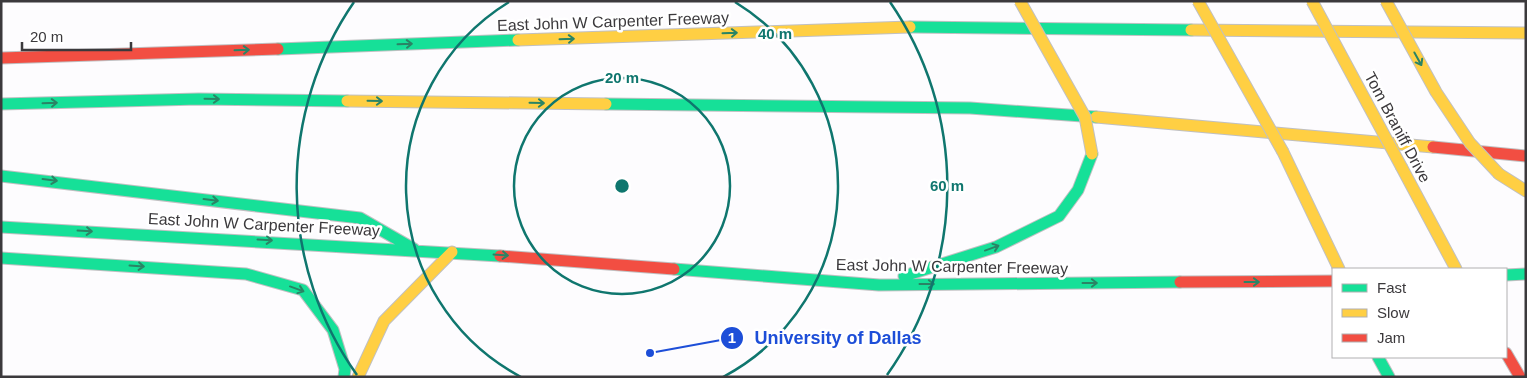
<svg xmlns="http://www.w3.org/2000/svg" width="1527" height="378" font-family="Helvetica,sans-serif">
	<rect width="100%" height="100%" fill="#fdfcfe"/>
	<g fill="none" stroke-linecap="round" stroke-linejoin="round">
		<g stroke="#c0c0c2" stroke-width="13">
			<path id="fast" d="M910,27L1191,30
				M278,49L518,40
				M1,104L199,99L347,101
				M606,104L970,108L1096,117
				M1,176L360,218L414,249
				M1,227L500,256
				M1,258L246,274L303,290L333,330L345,369L344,377
				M674,269L879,285L1180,282
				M1506,275L1526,274
				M904,276L996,247L1059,216L1078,190L1092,154
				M1378,357L1389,377"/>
		</g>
		<g stroke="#c0c0c2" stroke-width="13">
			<path id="slow" d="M1191,30L1526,33
				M518,40L910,27
				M347,101L606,104
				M1096,117L1433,147
				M1283,152L1339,269
				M1402,168L1456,269
				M1499,174L1526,191
				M358,377L384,321L452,252"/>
		</g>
		<g stroke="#c0c0c2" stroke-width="13">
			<path id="jam" d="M1,58L278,49
				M1433,147L1526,156
				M500,256L674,269
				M1180,282L1333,281
				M1506,353L1520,377"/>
		</g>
		<use href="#fast" stroke="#16e098" stroke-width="11"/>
		<use href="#slow" stroke="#ffcf43" stroke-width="11"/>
		<use href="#jam" stroke="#f24e42" stroke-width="11"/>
		<g stroke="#c0c0c2" stroke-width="13" stroke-linecap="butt">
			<path id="slow-bridge" d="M1020,1L1085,117L1092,154
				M1198,1L1283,152
				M1312,1L1402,168
				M1386,1L1436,92L1470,143L1499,174"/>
		</g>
		<use href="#slow-bridge" stroke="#ffcf43" stroke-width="11"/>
	</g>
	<defs><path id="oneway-shaft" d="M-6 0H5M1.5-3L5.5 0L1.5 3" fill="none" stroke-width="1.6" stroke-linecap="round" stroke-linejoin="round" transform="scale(1.25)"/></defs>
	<g stroke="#2a8465">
		<use href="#oneway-shaft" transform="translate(730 33) rotate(-2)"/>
		<use href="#oneway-shaft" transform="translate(567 39) rotate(-2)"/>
		<use href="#oneway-shaft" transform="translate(405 44) rotate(-2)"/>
		<use href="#oneway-shaft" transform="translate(242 50) rotate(-2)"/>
		<use href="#oneway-shaft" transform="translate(1418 59) rotate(61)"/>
		<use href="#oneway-shaft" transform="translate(212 99) rotate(1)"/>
		<use href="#oneway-shaft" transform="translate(375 101) rotate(1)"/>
		<use href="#oneway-shaft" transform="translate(50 103) rotate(-2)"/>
		<use href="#oneway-shaft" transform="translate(537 103) rotate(1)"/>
		<use href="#oneway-shaft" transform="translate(50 180) rotate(7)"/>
		<use href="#oneway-shaft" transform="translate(211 200) rotate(7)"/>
		<use href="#oneway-shaft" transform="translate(85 231) rotate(3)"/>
		<use href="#oneway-shaft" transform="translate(265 240) rotate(3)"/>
		<use href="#oneway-shaft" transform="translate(992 248) rotate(-20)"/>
		<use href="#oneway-shaft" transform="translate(501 255) rotate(4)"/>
		<use href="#oneway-shaft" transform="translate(137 266) rotate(4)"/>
		<use href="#oneway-shaft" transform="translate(1252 282)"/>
		<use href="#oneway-shaft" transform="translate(1090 283)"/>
		<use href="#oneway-shaft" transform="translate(927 284)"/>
		<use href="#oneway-shaft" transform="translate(297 289) rotate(20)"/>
	</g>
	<g fill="none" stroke="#0f766e" stroke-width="2.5">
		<circle cx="622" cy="186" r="108"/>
		<path d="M521 377A216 216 0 0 1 509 2M735 2A216 216 0 0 1 723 377"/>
		<path d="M357 375A325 325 0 0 1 354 2M890 2A325 325 0 0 1 887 375"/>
	</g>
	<g text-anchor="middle" stroke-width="5" stroke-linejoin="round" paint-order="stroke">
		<g font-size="16" fill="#3b393c" stroke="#fff">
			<text transform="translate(613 21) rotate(-2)" y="6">East John W Carpenter Freeway</text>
			<text transform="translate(1398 127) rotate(62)" y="6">Tom Braniff Drive</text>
			<text transform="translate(264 224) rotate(3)" y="6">East John W Carpenter Freeway</text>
			<text transform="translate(952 266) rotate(1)" y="6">East John W Carpenter Freeway</text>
		</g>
	</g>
	<circle cx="622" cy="186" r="8" fill="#0f766e" stroke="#fff" stroke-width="2.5"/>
	<g font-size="15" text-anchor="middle" font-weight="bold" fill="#0f766e" stroke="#fff" stroke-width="5" stroke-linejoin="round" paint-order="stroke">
		<text x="775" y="39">40 m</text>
		<text x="622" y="83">20 m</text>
		<text x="947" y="191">60 m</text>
	</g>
	<path fill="none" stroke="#1d4ed8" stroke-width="2" d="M650 353L732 338"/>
	<g fill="#1d4ed8" stroke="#fff" stroke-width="2">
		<circle cx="650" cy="353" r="5"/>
		<circle cx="732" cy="338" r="12"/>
	</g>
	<g font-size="15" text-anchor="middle" font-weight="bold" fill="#fff">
		<text x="732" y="343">1</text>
	</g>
	<g font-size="18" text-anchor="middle" font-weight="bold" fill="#1d4ed8" stroke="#fff" stroke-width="5" stroke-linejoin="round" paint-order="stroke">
		<text x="838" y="344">University of Dallas</text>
	</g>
	<rect width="1527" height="378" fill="none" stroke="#3b393c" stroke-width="5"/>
	<rect x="1332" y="268" width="175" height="90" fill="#ffffff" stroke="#b1b0b1"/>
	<rect x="1342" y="284" width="25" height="8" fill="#16e098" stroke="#b1b0b1"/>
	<text x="1377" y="293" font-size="15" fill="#3b393c">Fast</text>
	<rect x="1342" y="309" width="25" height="8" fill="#ffcf43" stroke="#b1b0b1"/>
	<text x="1377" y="318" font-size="15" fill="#3b393c">Slow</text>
	<rect x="1342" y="334" width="25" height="8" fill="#f24e42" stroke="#b1b0b1"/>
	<text x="1377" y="343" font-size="15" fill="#3b393c">Jam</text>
	<path d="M22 42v8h109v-8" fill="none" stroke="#3b393c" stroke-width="2.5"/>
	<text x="30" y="42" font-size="15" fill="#3b393c" stroke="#ffffff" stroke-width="4" paint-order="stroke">20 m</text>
</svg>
